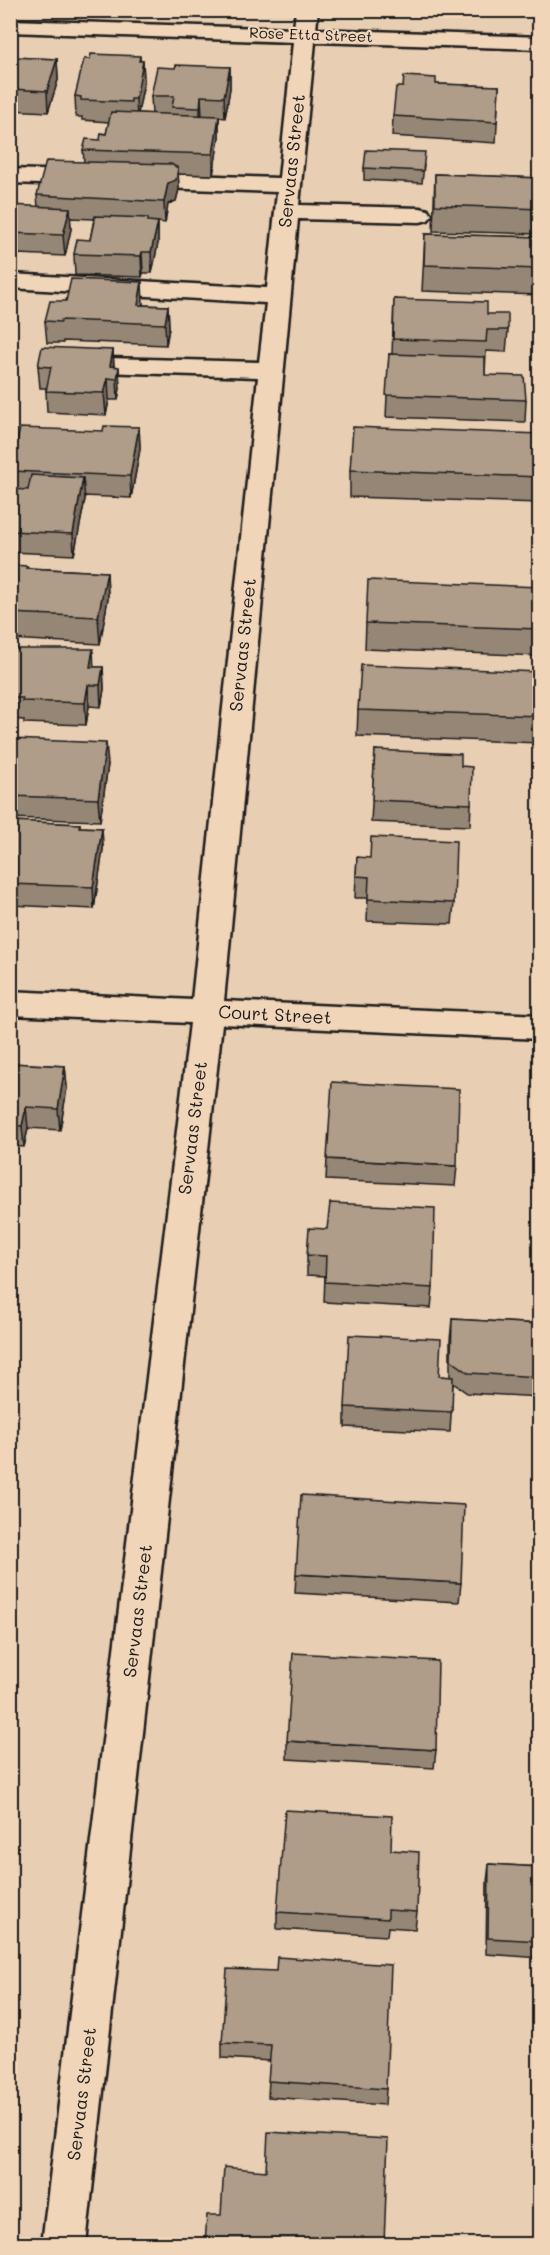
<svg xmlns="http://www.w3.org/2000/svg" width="550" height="2255" font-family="Mali,sans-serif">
	<rect width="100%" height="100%" fill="#e8ceb2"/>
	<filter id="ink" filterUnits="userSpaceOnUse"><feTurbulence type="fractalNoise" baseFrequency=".0167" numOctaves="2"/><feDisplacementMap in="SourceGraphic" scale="12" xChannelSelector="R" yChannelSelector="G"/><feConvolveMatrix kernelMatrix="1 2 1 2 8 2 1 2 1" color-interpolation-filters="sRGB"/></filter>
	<g filter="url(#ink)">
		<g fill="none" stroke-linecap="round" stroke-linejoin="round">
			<g stroke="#1c1c1c" stroke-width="5">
				<path id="minor" d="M296,10H318L316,29L540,37V49L315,42L299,205L420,208L428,210L432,215L428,220L420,222L298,219L224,1001L540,1015V1039L222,1024L86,2244H42L190,1023L10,1015V991L192,1000L258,377L69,371L60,369L57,364L60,359L69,357L259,362L266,303L10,288V274L267,288L277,192L10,183V169L279,178L293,42L10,32V20L294,29Z"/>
			</g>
			<use href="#minor" fill="#f1d5b8" fill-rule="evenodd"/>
		</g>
		<path fill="#968676" stroke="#1c1c1c" stroke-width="1.5" d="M10,57L57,59L58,80L48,112L10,110Z
			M141,61H143L144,82L138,113L152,114L151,96L175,68L230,67V88L225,118L219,117V137L213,175L178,174L179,189L176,201L168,204L165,223L158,222V243L152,273H143L142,277L75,275L74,254L90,240L94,219L70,218L71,229L65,256L18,254L14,272H10V205L38,207L37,195L84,162L83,150L100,140L106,134L109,122L82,120V117H76L75,96Z
			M436,84L499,86L496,143L392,136L393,116L403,87Z
			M424,165L422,183L364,180V168Z
			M435,174L540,178V234L433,231Z
			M425,234L540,237V295L422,291Z
			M394,299L487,314L508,330L506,352L486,351L485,375L526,400L525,422L386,417L389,354H392Z
			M66,301L143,303V305L168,306L169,328L166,345L63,341V343H47L45,321Z
			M113,350L114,367L120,388L118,400H109L106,415L47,412L46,391V388H40L38,366Z
			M139,427L140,449L131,498L84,496L85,499L74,555L12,552V549H10V489H13L12,478L10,482V443H14L15,453L103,431Z
			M540,434V503L350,497V470Z
			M10,565L27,568L107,572L108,598L100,644L10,639Z
			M540,587V656L365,649L366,623Z
			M10,649L94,667H103L104,689L101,707L89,706L86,725L24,723V720L10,719Z
			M540,672V743L357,736L358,710Z
			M10,743L108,764L100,821L10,818Z
			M375,750L461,766L471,804L470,826L371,822Z
			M10,821L80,824V827L102,828L103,849L94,909L10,905Z
			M357,857L454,903L452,924L367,921L368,898H355Z
			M10,1063L65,1066L67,1088L60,1130L28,1128L24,1147L10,1146Z
			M327,1159L457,1166L455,1186L326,1180Z
			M327,1229L433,1288L431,1308L324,1302L325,1276L307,1275V1255Z
			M452,1319L540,1324V1397L467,1393L453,1383L450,1432L345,1427V1407L439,1376L450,1377V1340Z
			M296,1574L461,1583L459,1602L295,1593Z
			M287,1741L436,1750L434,1768L287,1759Z
			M391,1850L417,1912L415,1929L388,1927L387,1936L277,1929V1912Z
			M489,1864L540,1867V1958L486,1954L487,1882Z
			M276,1971L386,2089L385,2105L268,2097L270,2061L222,2058V2043Z"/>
		<path fill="#7a6d60" stroke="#1c1c1c" stroke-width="1.5" d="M140,56L141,73L143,61L144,82L137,119L136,99Z
			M57,59L58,80L48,112L47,91Z
			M230,67V88L225,118L224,97Z
			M201,96L202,117L200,129V108Z
			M219,116V137L213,175V154Z
			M178,168L179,189L176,201L168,204L165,223L164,202L168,183Z
			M70,208L71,229L65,256L63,235Z
			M158,222V243L152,273L151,252Z
			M17,242L18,254L14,272L13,259Z
			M142,252L143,273L142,277L141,256Z
			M142,282L143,303L139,323L138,305Z
			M168,306L169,328L166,345L165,324Z
			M113,350L114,372L110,366Z
			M119,367L120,388L118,400L117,379Z
			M108,378L109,400L106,415L104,393Z
			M139,427L140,449L131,498L130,476Z
			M14,443L16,465L11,471L12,478L10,482V454Z
			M83,478L85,499L74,555L73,534Z
			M107,572L108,598L100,644L98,617Z
			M93,649L94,671L90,667Z
			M103,667L104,689L101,707L100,685Z
			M88,685L89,706L86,725L85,703Z
			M106,743L108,764L100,821L98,799Z
			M102,828L103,849L94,909L93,887Z
			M65,1066L67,1088L60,1130L58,1109Z
			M26,1107L28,1128L24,1147L22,1126Z"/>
		<path fill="#af9c89" stroke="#1c1c1c" stroke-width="1.5" d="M91,54L140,56L139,61H143L136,99H131V102L81,100V97L75,96L84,59H90Z
			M10,57L57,59L47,91L10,89Z
			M176,65L230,67L224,97L201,96L200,108L172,107L174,96H151L157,67L175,68Z
			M404,76L436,78V84L499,86L497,122L393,116L396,87H403Z
			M111,112L219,116L213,154L83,150L86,139L100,140L101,133L106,134Z
			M366,150L425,152L423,171L364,168Z
			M46,161L171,164L178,168L176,180L168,183L164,202L37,195Z
			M435,174L540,178V209L435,205Z
			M10,205L70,208L63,235L10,233Z
			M95,216L148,218V221L158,222L151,252H142L141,256L74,254L77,239L90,240Z
			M425,234L540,237V269L424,265Z
			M10,242H17L13,259H10Z
			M71,279L142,282L138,305L168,306L165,324L61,320V322L45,321L50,301H66Z
			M394,299L487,302V314H508V330H487L486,342L393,339Z
			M42,347L113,350L110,366L119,367L117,379L108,378L104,393L46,391L51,367L38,366Z
			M389,354L485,357V375L524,376L526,400L386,395Z
			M104,426L139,427L130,476L11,471L20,428L103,431Z
			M353,427L540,434V477L350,470Z
			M10,443H14L10,454Z
			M31,475L83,478L73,534L10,531V489L28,490Z
			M10,565L27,566L26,568L107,572L98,617L10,613Z
			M368,580L540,587V629L366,623Z
			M10,649H93L90,667H103L100,685H88L85,703L22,701L23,698H10Z
			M361,665L540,672V716L358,710Z
			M11,739L106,743L98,799L10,796Z
			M375,750L461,754V766L472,767L471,804L372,800Z
			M10,821L80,824L79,827L102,828L93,887L10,884Z
			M371,837L456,841L454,903L368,899L369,877L356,876L357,857L370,858Z
			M10,1063L65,1066L58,1109L26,1107L22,1126L10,1125Z
			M332,1082L459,1089L457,1166L327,1159Z
			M330,1203L435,1208L433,1288L325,1282L326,1256L307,1255L309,1228L327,1229Z
			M452,1319L540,1324V1377L469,1373L451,1360Z
			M349,1335L441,1339L439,1376L453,1377L452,1412L345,1407Z
			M301,1495L464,1505L461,1583L296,1574Z
			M293,1653L438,1661L436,1750L287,1741Z
			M285,1810L392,1816L391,1850L419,1852L417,1912L388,1910V1919L277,1912Z
			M489,1864L540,1867V1941L488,1938Z
			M277,1957L391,1965L386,2089L268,2081L271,2045L222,2043L227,1969L276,1971Z
			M268,2132L388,2139L384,2244H205L207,2215H221L224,2167L266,2171Z"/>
	</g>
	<g text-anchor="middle" stroke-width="4.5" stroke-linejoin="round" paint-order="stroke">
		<g font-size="15" fill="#1c1c1c" stroke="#f1d5b8">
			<text transform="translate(311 35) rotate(2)" y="5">Rose Etta Street</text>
		</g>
		<g font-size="18" fill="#1c1c1c" stroke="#f1d5b8">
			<text transform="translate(292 161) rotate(-84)" y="6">Servaas Street</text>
			<text transform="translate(243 645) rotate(-84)" y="6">Servaas Street</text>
			<text transform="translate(275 1015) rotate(3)" y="6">Court Street</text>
			<text transform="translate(193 1128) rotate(-83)" y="6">Servaas Street</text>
			<text transform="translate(138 1611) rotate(-83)" y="6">Servaas Street</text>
			<text transform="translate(82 2094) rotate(-83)" y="6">Servaas Street</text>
		</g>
	</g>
	<rect width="550" height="2255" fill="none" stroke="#f1d5b8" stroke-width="36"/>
	<rect x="18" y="18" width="514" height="2219" fill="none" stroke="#1c1c1c" stroke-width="2" filter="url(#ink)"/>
</svg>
